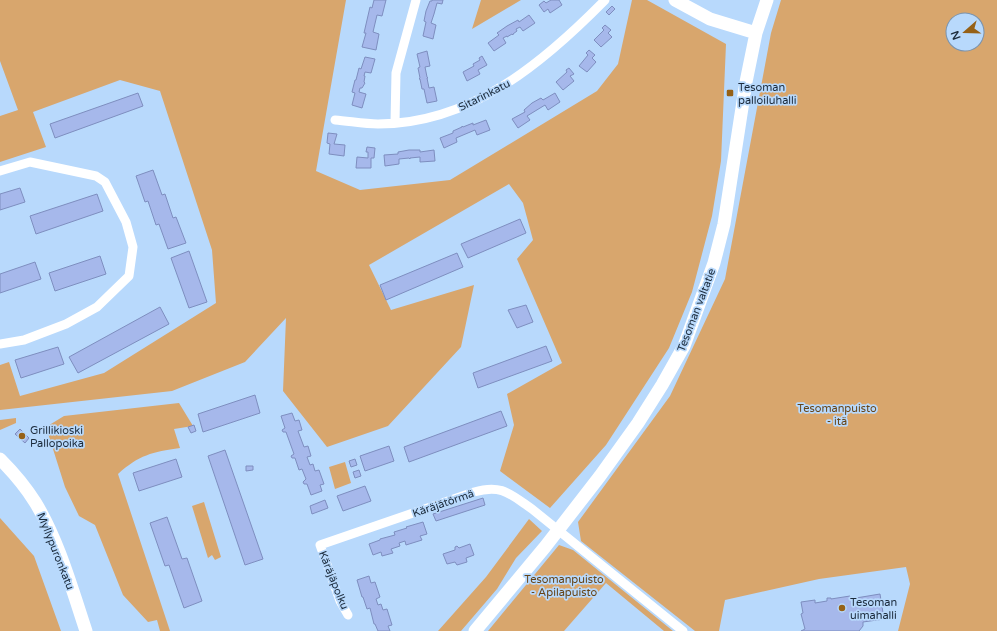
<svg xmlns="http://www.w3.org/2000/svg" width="997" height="631" font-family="'Varela Round',sans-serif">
	<rect width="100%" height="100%" fill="#b8d9fc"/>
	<path fill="#d8a66d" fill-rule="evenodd" d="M0,0H346L316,171L360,190L450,180L597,91L618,64L632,0H647L726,44L721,161L712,216L692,292L669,348L606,445L550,508L500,471L514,425L507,394L562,363L517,259L533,240L523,203L509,184L369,265L391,310L474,285L461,347L388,426L327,447L283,391L286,318L245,362L172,391L0,410V365L9,362L20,396L104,373L216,303L212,250L160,91L120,80L33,112L46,147L0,162V116L18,110L0,61Z
		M481,0H521L472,29Z
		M781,0H997V631H898L910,584L906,567L819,579L725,600L719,631H695L581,541L578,522L670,396L725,279L771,33ZM953,20H977V44H953Z
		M179,403L193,426L174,429L180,448C152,452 139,455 118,474L170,631H160L157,620L148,622L123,595L95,525L79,516L65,487L46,427L64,416Z
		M16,418V423L0,430V420Z
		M345,462L351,483L335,489L329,467Z
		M204,502L221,557L215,560L212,555L208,558L192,506Z
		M0,518L34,556L61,631H0Z
		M529,519L542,531L516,558L497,589L461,631H438L486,577Z
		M559,545L573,550L673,631H664L606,583L564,631H488Z"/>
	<path fill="#a6b8eb" stroke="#7e8ebf" d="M374,0H386L382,16L377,15L373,32L379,34L376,50L362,47L366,33H364L370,7L372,8Z
		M432,0H443L442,4L437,3L434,14L431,23L436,25L433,39L423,36L426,22L424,21L426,11L430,1H432Z
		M551,0H559L562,5L550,13L548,9L544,12L539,5L544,1L546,3Z
		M612,6L615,9L609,15L606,12Z
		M529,15L535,23L523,31L520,27L516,29L517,31L513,34V35L512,34L507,37V36L503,38L506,43L494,51L488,43L499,35L497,33L507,26L518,20L519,22Z
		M605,25L611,30L608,33L612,37L601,47L594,40L604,30L602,28Z
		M589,50L595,55L592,58L596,62L587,72L579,66L588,55L586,53Z
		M427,51L430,66L425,67L427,77L428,78H427L429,88L434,87L437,101L427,103L424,89H422L420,79H419L420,78L418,68L420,67L417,54Z
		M482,56L487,65L478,70L480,74L467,81L463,72L474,66L473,64L480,60L479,58Z
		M365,57L375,59L371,73L365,72L364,76H365L364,82L365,83L362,88H360L359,92L366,94L362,108L352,105L355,93L352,92L355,80H356L359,68L361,69Z
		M569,68L574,74L570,76L574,81L563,90L556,82L567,72L566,70Z
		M138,93L143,106L55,138L50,124Z
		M555,93L560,102L548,110L545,105L527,116L530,120L518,128L512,119L525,112L524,110L532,103L541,98L543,100Z
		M486,120L490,130L477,135L475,130L456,138L457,142L444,148L440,138L453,133V131L462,127V126L463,127L473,123V125Z
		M328,133L337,134L334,144L345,145L344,156L329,154L330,144L327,143Z
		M367,147L375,148L374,158H371V168H356L357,157L368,158V152H366Z
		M409,150H420V152L434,150L435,161L420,162V157L410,158V159L409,158L399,159V164L385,166L384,155L398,154V152Z
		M153,170L162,195L165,194L173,218L176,217L186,243L168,249L159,224L156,225L148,201L145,202L136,176Z
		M20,188L25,202L0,210V194Z
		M97,194L103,211L36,234L30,216Z
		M520,219L526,233L468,258L461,244Z
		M189,251L207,302L189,308L171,258Z
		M457,253L463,267L386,300L380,285Z
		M100,256L106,274L55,291L49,273Z
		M35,262L41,279L0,293V274Z
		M526,305L533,322L517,328L508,310Z
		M160,307L169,324L78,373L69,357Z
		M546,346L552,361L478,388L473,373Z
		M58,347L64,364L21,378L15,360Z
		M255,395L260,413L203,432L198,414Z
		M501,411L507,426L409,462L404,447Z
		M292,413L295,421L299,420L302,430L298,431L304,447L308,446L311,456L307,457L310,465L313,464L315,471L319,470L324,484L320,485L322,491L311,495L307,484H304L303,482L306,479L302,469L299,470L295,458H292L291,456L294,454L286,432H283L282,430L285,428L281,416Z
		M194,425L196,431L191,433L188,427Z
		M20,429L29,438L25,443L15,434Z
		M389,446L394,461L365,471L360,456Z
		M225,450L263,559L245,565L208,456Z
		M176,459L182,477L139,491L133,473Z
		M355,459L357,465L351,467L349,461Z
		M246,466H253V470L246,471Z
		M359,470L361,476L355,478L353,472Z
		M365,486L371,501L343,511L337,496Z
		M483,498L485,505L436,521L433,514Z
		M325,500L328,508L312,514L310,506Z
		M167,517L182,559L187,558L202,601L184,608L169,565L165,566L150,523Z
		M423,522L427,534L420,536L422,540L406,545L405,541L399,543L400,546L391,549L393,553L382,556L381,552L373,555L369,544L380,540V539L395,535L394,532L407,528L406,527Z
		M470,544L474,555L466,558L467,562L457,565L455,562L447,564L443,554L455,550V547L457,546L459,548Z
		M369,576L371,583L375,582L380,597L376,599L378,605L381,604L383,610L387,609L392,625L388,626L390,631H378L375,624H374L370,608L367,609L363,597H362L357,580Z
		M880,594L884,619L863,622V626L859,631H801L805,629L801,614L803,613L801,602L815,600V603L827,601V598H831V599L850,596V599Z"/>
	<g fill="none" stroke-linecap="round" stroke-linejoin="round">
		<path stroke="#fff" stroke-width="9" d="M335,120C349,121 364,124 378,124C471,124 543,63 605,0
			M395,122L396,73L416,0
			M0,171L30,162L96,176L105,182L126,222L133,247L129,276L97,307L66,324L24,340L0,344
			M348,615L340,601L320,545L474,492C502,484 510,494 532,509L683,631"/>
		<path stroke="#fff" stroke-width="13" d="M675,0L710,19L756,33
			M0,459C13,472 25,486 35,502C58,539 72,589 86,631
			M475,631L545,547L600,476L638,423L662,385L684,346L714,263L724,224L746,82L756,33L767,0"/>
	</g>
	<g fill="#966117" stroke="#b8d9fc" stroke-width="1.5">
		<rect x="726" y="89" width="8" height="8" rx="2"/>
		<circle cx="22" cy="436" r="4"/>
		<circle cx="842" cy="608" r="4"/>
	</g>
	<g text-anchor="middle" stroke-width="3.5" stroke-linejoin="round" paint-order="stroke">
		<g font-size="11" fill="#1b2b3c" stroke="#b8d9fc" text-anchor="start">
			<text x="738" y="91">Tesoman<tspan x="738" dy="13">palloiluhalli</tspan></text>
			<text x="30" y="434">Grillikioski<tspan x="30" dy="13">Pallopoika</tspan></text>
			<text x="850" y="606">Tesoman<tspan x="850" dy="13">uimahalli</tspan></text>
		</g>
		<g font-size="11" fill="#1b2b3c" stroke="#b8d9fc">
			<text transform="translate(484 95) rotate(-27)" y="4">Sitarinkatu</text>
			<text transform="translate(696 310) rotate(-69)" y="4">Tesoman valtatie</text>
			<text transform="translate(443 503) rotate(-19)" y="4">Käräjätörmä</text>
			<text transform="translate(56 551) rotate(68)" y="4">Myllypuronkatu</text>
			<text transform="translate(334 580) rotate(68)" y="4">Käräjäpolku</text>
		</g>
		<g font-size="11" fill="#664417" stroke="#b8d9fc">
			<text x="837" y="412">Tesomanpuisto<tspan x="837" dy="13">- itä</tspan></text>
			<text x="564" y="583">Tesomanpuisto<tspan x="564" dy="13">- Apilapuisto</tspan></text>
		</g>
	</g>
	<g transform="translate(965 32) rotate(250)"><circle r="19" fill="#b8d9fc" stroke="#7993af"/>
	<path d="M0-3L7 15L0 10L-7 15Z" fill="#966117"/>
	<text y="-6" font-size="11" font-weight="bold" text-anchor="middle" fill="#1b2b3c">N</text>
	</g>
</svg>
